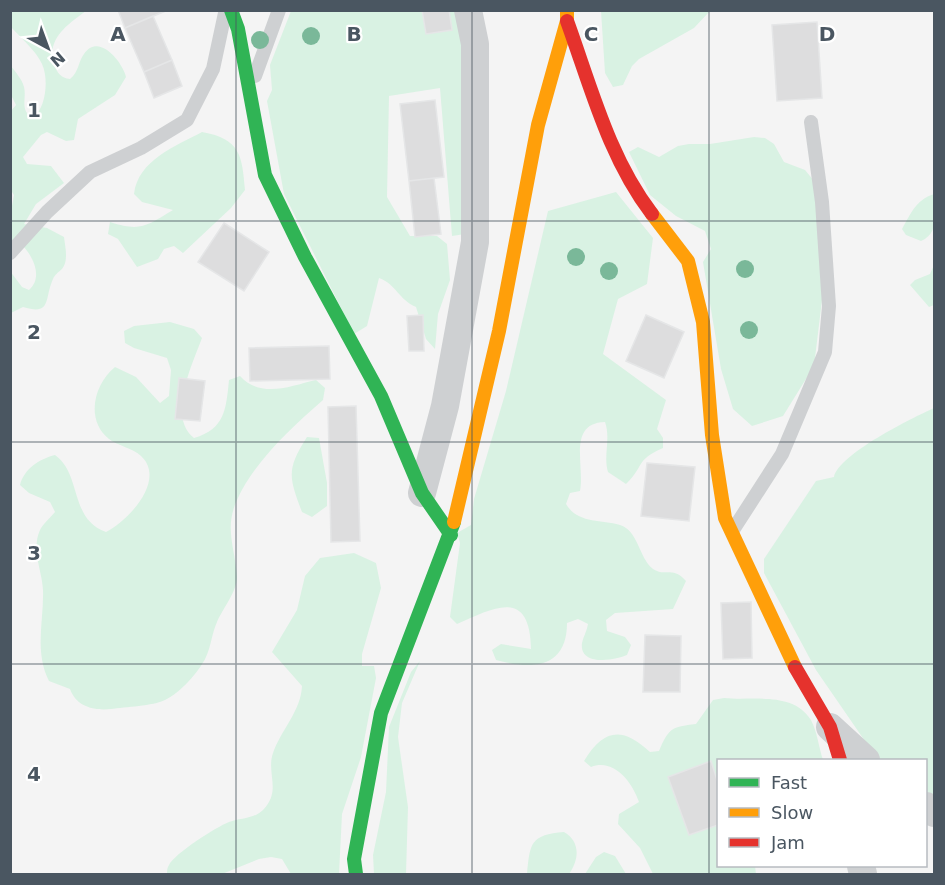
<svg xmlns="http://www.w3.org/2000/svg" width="945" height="885" font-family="'DejaVu Sans',sans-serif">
	<rect width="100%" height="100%" fill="#f4f4f4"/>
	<path fill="#d9f2e3" d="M11,11H86C68,24 46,39 54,64C57,73 61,78 70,79C79,72 78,62 84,54C99,32 123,63 126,77L115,95L78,119L74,140L66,141L47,132L41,135L23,157L27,164L51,166L64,183L36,204L24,224L47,228L64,237C65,246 69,261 62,269C58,273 55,274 53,279C44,299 52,316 23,307L11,313L10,271L22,287L29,290C43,278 34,257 22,245L11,249V211L14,195L10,189V112L16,105L11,95V66C16,73 22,79 24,87C27,99 19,110 33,118C46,108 49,79 42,64C37,52 20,37 11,27Z
		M291,11H455L462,45L465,234L452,236L440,88L389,96L387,197L410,236H437L447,244L450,280L438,314L435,349L426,339L416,307C399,300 396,284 379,278L367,326L354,334L284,194L267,101L272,90L270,65Z
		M601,11V10L710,11L694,28L639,59L632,66L623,85L613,87L605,73Z
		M202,132C241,139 242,156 245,190L231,208L183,253L174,246L164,249L158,259L137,267L118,239L108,234L110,222C141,232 146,226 173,210L142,202L134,194C138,160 176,146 202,132Z
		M754,137L765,138L774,144L784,162L805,170L819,187L823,292L814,366L783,416L752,426L733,409L721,369L703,262L711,249L705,231L676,216L650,195L629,152L638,147L659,157L678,146L689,144H710Z
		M616,192L653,238L647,284L618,299L603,354L666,400L657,429L663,438V448C634,461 645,466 626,484L608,472C603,455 611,439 605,422C567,423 585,466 580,491L570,493L566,504C578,524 600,519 620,525C638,530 639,558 653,569C665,577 673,566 686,581L673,609L615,613L606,620L607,631L625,637L631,645L627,655C616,660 579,667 582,643C583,637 587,631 588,624L578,619L567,623C567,669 531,670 496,660L492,650L501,644L531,649C530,588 495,607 457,624L450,617L460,543L457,533L471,525L474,499L506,391L548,211Z
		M934,194C935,211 940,233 921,241L906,235L902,229C911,213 916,200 934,194Z
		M934,265V305L929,307L910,285L915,280L930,274Z
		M170,322L194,329L202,338C192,365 167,417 194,438C225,429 226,409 229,380L240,376C261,399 290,386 316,380L325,388L323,400C292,427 254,462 237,500C224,528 235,548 237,576C238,590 222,610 217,622C212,633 211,646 206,657C199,672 180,693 165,700C153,706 125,707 111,709C93,711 76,706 70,689L49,681C34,651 44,621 43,590C42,570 31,550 40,530C43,524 50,518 55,512L50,502L29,493L20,485C24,469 39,459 55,455C82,474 69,519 106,532C127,522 167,480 141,456C133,448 118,446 109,439C85,420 94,384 115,367L136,377L160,403L169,396L171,370L167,358L134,348L125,343L124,331L134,326Z
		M934,408V797L926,791V760H878L816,670L764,573V559L816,481L834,477C839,454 912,418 934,408Z
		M307,437L319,438L327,483V506L312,517L302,512C289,477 286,470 307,437Z
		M354,553L376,563L381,588L362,654V666H374L376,678L361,757L342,814L339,874H291L282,859L271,857L259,859L222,874H167C167,871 167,868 169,865C174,854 216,827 229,822C240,818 254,819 263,810C282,790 266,774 273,753C281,730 301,711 302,686L272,652L297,610L305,576L320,558Z
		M420,661L402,703L398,737L408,807L406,874H374L373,855L386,792L389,727L411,672Z
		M724,698C753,701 793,691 811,720C817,731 819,748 823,760H718V866H755L756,874H653L640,848L618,824L619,814L639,802C632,782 614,758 591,767L584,761C604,728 623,727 650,752L659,751C669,728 671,727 696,724L713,700Z
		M564,832C581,842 579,860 569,874H527C530,842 531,835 564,832Z
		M604,852L615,856L626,874H585L596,857Z"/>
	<path fill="#ddddde" stroke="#e5e6e7" stroke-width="1.5" d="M118,10H168L125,28Z
		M422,10H449L452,30L426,34Z
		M153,16L172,60L144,72L125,28Z
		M817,22L822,98L777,101L772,25Z
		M172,60L182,86L154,98L144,72Z
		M435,100L444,177L409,181L400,104Z
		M434,178L441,234L415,237L409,181Z
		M224,223L269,252L244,291L198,262Z
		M423,315L424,351H409L407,316Z
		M646,315L684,332L664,378L626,361Z
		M329,346L330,379L250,381L249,348Z
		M179,378L205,381L200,421L175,419Z
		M356,406L360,541L331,542L328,407Z
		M647,463L695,467L689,521L641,516Z
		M751,602L752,658L723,659L721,603Z
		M645,635L681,636L680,692H643Z
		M711,761L718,783V825L689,835L668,777Z"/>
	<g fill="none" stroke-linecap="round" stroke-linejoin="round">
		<path stroke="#ced0d2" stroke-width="14" d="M255,76L279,10
			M10,253L47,212L90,172L141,148L187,120L213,69L225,13
			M733,530L782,454L825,352L829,306L822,202L811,122"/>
		<path stroke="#ced0d2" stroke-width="28" d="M422,493L445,406L475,242V44L468,10
			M830,727L866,760
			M926,806L934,813
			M861,866L863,874"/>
		<path stroke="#30b455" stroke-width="14" d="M231,10L238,29L265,175L305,257L381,396L422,493L451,535
			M356,874L354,859L381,713L454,522"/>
		<path stroke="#ff9f0a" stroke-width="14" d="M652,214L688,261L703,322L712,435L725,518L795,667
			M454,522L499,331L538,125L567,21V10"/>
		<path stroke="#e5322d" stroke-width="14" d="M567,21C591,87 609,158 652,214
			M795,667L830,727L840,760"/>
	</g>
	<g fill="#7ab899">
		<circle cx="311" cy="36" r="9"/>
		<circle cx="260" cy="40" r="9"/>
		<circle cx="576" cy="257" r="9"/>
		<circle cx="745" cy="269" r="9"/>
		<circle cx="609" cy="271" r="9"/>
		<circle cx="749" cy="330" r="9"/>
	</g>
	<path fill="none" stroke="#4a5661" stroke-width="1.5" stroke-opacity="0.55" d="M236,10V874M472,10V874M709,10V874M10,221H934M10,442H934M10,664H934"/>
	<g font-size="20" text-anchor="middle" font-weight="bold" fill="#4a5661" stroke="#fff" stroke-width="4.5" stroke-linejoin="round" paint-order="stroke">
		<text x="118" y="41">A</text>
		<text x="354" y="41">B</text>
		<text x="591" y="41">C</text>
		<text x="827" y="41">D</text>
		<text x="34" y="117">1</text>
		<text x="34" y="339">2</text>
		<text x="34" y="560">3</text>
		<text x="34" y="781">4</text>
	</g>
	<rect width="945" height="885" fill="none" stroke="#4a5661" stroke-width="24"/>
	<rect x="717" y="759" width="210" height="108" fill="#ffffff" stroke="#b7bbc0" stroke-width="1.5"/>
	<rect x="729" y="778" width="30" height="9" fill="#30b455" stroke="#b7bbc0" stroke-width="1.5"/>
	<text x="771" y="789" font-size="18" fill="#4a5661">Fast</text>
	<rect x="729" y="808" width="30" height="9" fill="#ff9f0a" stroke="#b7bbc0" stroke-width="1.5"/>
	<text x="771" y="819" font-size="18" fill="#4a5661">Slow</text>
	<rect x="729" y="838" width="30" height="9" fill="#e5322d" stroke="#b7bbc0" stroke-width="1.5"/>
	<text x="771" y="849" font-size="18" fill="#4a5661">Jam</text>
	<g transform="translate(48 48) rotate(139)" stroke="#ffffff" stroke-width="4.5" paint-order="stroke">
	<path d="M0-4.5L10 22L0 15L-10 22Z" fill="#4a5661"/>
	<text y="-9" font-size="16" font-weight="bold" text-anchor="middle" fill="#4a5661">N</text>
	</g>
</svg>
